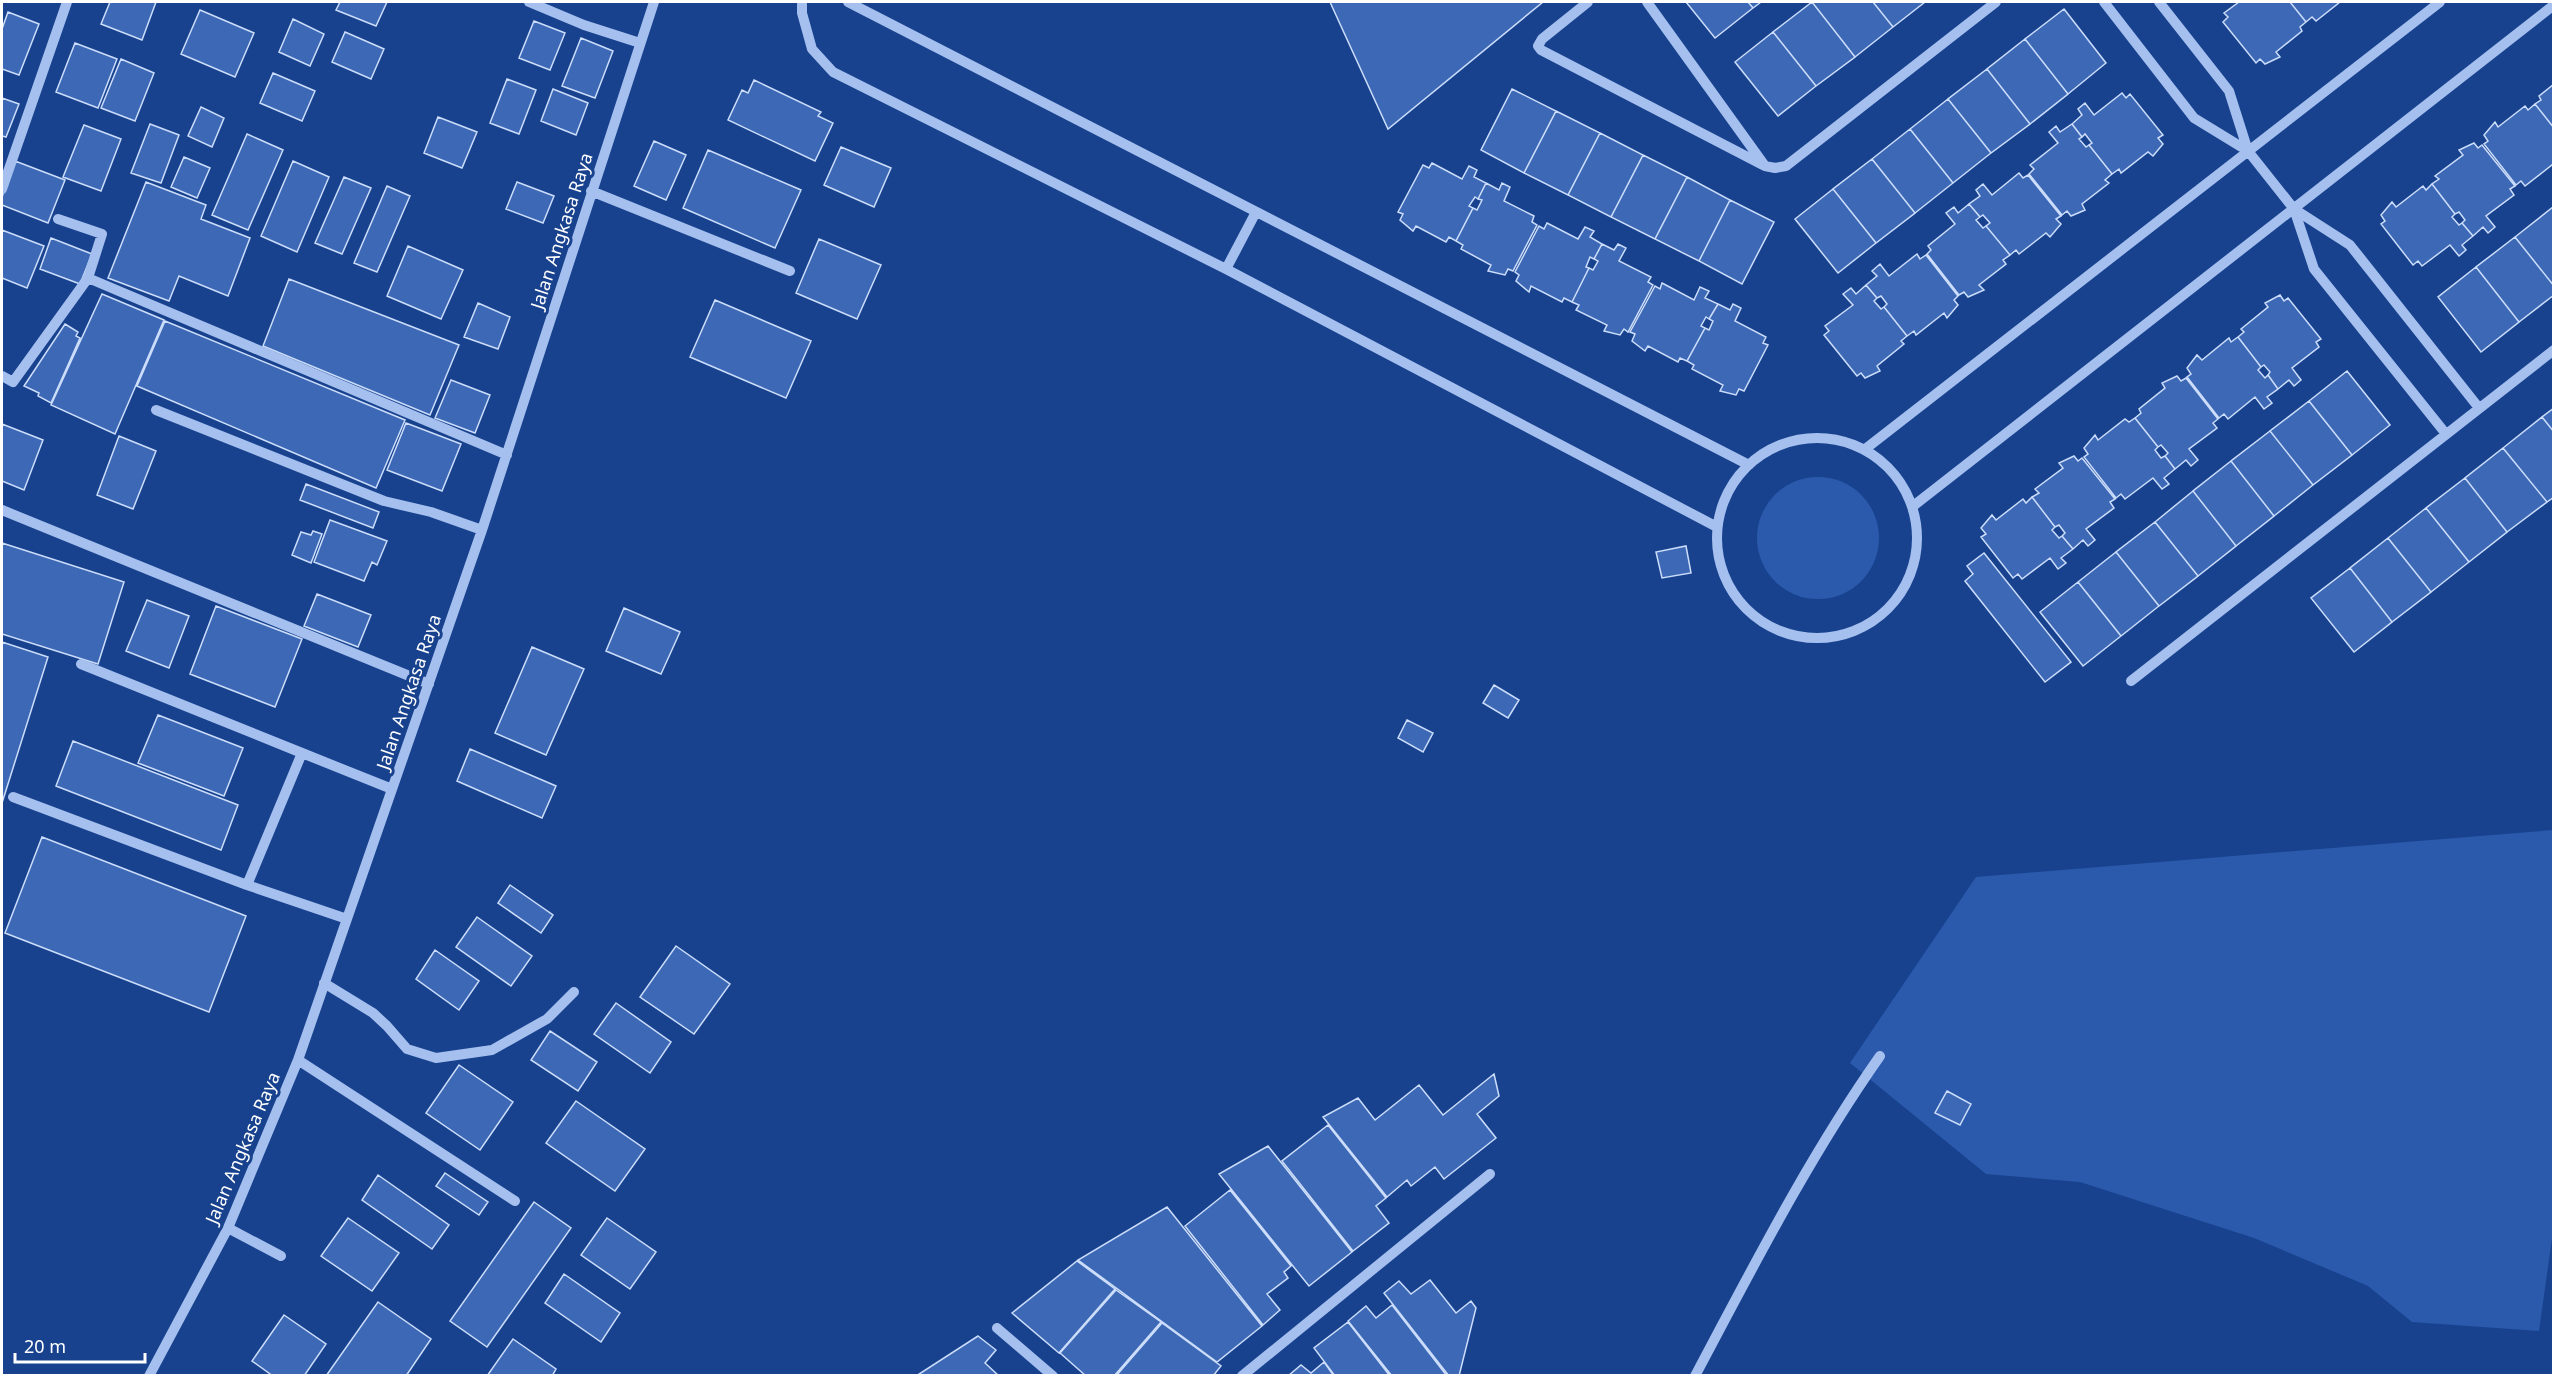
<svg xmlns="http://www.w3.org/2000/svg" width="2555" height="1377" font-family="'Noto Sans',sans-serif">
	<rect width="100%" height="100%" fill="#18428e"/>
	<path fill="#2b5aad" d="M1757 538a61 61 0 1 1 122 0a61 61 0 1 1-122 0Z
		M2553,830L2554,1224L2539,1331L2412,1322L2368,1286L2254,1238L2080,1182L1986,1174L1850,1063L1976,877Z"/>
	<path fill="#3d68b5" stroke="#cbddfb" stroke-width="1.5" d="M110,2H156L142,40L101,24Z
		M340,2H387L376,26L336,10Z
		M1330,2H1543L1388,129Z
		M1686,2H1748L1753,8L1715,38Z
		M1748,2H1761L1753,8Z
		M1812,2H1873L1893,27L1855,57Z
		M1812,2L1855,57L1816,86L1773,32Z
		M1873,2H1925L1893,27Z
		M2239,2H2290L2306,22L2300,27L2302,31L2276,52L2280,57L2265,64L2260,59L2256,63L2223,22L2228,17L2224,13Z
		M2290,2H2340L2316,21L2312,17L2306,22Z
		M2064,9L2106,63L2068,94L2025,39Z
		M200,10L254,33L235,77L181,54Z
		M8,12L39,24L19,75L2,69V29Z
		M293,19L324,34L310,66L279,52Z
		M534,21L565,33L550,70L519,58Z
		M345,32L384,49L371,79L332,62Z
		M1773,32L1816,86L1778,116L1735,62Z
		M581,38L613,51L595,98L562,86Z
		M2025,39L2068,94L2030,124L1987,69Z
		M75,43L117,59L98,108L56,92Z
		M121,59L154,73L135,121L101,108Z
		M1987,69L2030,124L1991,153L1948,99Z
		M273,73L315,91L302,121L260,103Z
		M507,79L536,90L519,134L490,123Z
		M754,80L821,112L818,116L833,123L815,161L728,120L742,90L748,93Z
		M2554,84V128L2535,104L2541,100L2539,96Z
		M553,89L588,103L576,135L541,121Z
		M1512,89L1556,111L1524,173L1481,150Z
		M2122,93L2126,98L2130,94L2163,135L2158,138L2163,144L2153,156L2148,152L2121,173L2119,169L2112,174L2089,145L2092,143L2085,134L2082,137L2072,124L2082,115L2078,109L2085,103L2094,115Z
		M2,98L19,104L6,137L2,136Z
		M1948,99L1991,153L1953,183L1910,129Z
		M2535,104L2554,128V166L2552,165L2525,186L2521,181L2516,185L2484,144L2488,141L2484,135L2495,122L2498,127L2525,106L2528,110Z
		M201,107L224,118L212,147L188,136Z
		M1556,111L1600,133L1568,195L1524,173Z
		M438,117L477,132L462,168L424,153Z
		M150,124L179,135L161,183L131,173Z
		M2072,124L2082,137L2079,139L2086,147L2089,145L2112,174L2105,180L2109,183L2082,204L2085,210L2071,216L2067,211L2062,215L2029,174L2034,169L2030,165L2058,143L2049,132L2056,126L2060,132Z
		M84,125L121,139L101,191L63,177Z
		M1910,129L1953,183L1915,213L1872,159Z
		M1600,133L1643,155L1611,217L1568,195Z
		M247,134L283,150L248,230L212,215Z
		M654,141L686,155L666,200L634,186Z
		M2474,143L2478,148L2482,145L2515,186L2510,189L2514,195L2486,216L2495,227L2488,233L2483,227L2473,236L2462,223L2465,220L2459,212L2455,214L2432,184L2439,179L2435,176L2463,155L2459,150Z
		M841,147L891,168L874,207L824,185Z
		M708,150L801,190L775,248L683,208Z
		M1643,155L1687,177L1655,239L1611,217Z
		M184,157L210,168L197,198L171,187Z
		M1872,159L1915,213L1876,243L1833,189Z
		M15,161L65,180L48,223L2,205V197Z
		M293,161L329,177L297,252L261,236Z
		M1432,163L1462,179L1469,166L1477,170L1474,177L1486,183L1478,199L1475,197L1469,206L1473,208L1456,241L1449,237L1446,242L1416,226L1413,231L1400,220L1403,214L1398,212L1423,165L1429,168Z
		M2019,173L2023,178L2028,175L2061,216L2056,219L2061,224L2050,237L2046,233L2019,254L2016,250L2010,255L1986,226L1990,223L1983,215L1980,217L1969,204L1980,196L1976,190L1983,184L1992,195Z
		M344,177L371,188L342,254L315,243Z
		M1687,177L1730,200L1699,261L1655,239Z
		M146,182L206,205L201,219L250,238L228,296L179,276L169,301L108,278Z
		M517,182L554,196L543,223L506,209Z
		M1486,183L1499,190L1502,183L1510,187L1504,201L1534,216L1532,222L1537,225L1513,271L1508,269L1505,275L1488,271L1491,265L1461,249L1463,245L1456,241L1473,208L1477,210L1482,200L1478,199Z
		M2432,184L2455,214L2452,217L2459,225L2462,223L2473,236L2462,245L2466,250L2459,256L2450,245L2422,266L2418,261L2413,265L2381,224L2385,221L2381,215L2392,202L2396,207L2423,186L2426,190Z
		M387,186L410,196L377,272L354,263Z
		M1833,189L1876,243L1838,273L1795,219Z
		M1730,200L1774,222L1742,284L1699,261Z
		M1969,204L1980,217L1976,220L1983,228L1986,226L2010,255L2003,260L2006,264L1979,285L1984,290L1968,297L1964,292L1959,295L1927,254L1931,250L1928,246L1955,224L1946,213L1954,207L1958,213Z
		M2553,207L2554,208V286L2515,237Z
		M1547,223L1578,239L1585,227L1594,231L1590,237L1602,244L1594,259L1590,257L1586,267L1589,268L1572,302L1564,298L1562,302L1531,286L1529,292L1516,281L1519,275L1515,272L1539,226L1544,229Z
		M2,230L44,246L27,288L2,278Z
		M2515,237L2554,286V295L2519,322L2476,267Z
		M51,238L92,254L80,284L40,269Z
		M819,239L881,265L857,319L796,293Z
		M1602,244L1614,250L1618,244L1626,248L1619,261L1651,277L1648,282L1653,285L1628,332L1624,329L1620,335L1604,331L1607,325L1576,310L1579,305L1572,302L1589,268L1593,270L1598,261L1594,259Z
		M408,246L463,270L441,319L387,296Z
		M1917,254L1920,259L1926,255L1958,296L1954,300L1958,305L1947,318L1944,313L1916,335L1914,331L1907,336L1884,307L1887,304L1881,296L1877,298L1866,285L1877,276L1872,271L1880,264L1889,276Z
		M2476,267L2519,322L2481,352L2438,297Z
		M289,279L459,345L430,415L263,346Z
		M1662,283L1694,300L1700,287L1709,291L1705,298L1718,304L1709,319L1706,317L1701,326L1705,328L1687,361L1680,358L1678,362L1648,346L1645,351L1632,341L1635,334L1630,332L1655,286L1660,289Z
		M1866,285L1877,298L1874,301L1881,309L1884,307L1907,336L1901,341L1904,344L1877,366L1880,371L1865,378L1861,373L1857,376L1824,335L1829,331L1825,326L1853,305L1843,294L1851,288L1856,294Z
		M102,294L164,320L115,434L51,405Z
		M2280,295L2284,301L2288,298L2321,339L2316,342L2319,347L2292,368L2301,380L2294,386L2289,380L2278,389L2268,375L2270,372L2264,365L2261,367L2238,337L2244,332L2241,329L2268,307L2265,303Z
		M715,300L811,341L786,398L690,357Z
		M478,303L510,317L498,349L464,337Z
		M1718,304L1730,310L1733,304L1741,308L1735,321L1766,337L1763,343L1768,345L1744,391L1739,389L1736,395L1720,391L1723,385L1692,369L1694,365L1687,361L1705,328L1709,330L1713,321L1709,319Z
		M165,321L405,420L376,488L137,386Z
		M65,324L78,332L76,336L80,338L51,403L38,396L39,393L24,386Z
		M2238,337L2261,367L2258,370L2265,378L2268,375L2278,389L2267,397L2272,403L2264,409L2255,397L2228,419L2224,414L2219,418L2187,377L2191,374L2187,368L2197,355L2202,360L2229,338L2231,342Z
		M2347,371L2390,425L2352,455L2309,401Z
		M2177,376L2181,381L2186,378L2218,419L2213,423L2217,428L2189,449L2198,460L2191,466L2186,460L2175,469L2165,456L2168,453L2161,445L2158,447L2135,418L2141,413L2139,409L2165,388L2162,383Z
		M451,380L490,395L475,433L435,418Z
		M2309,401L2352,455L2313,485L2270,431Z
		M2554,408V432L2542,417Z
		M2542,417L2554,432V497L2547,502L2503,448Z
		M2135,418L2158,447L2155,450L2161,458L2165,456L2175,469L2164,478L2169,484L2162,489L2153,478L2125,499L2121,494L2116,498L2084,457L2088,454L2084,448L2095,435L2098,440L2125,419L2129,422Z
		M406,423L461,444L442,491L387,470Z
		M2,424L43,440L24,490L2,481Z
		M2270,431L2313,485L2274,516L2231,461Z
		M119,436L156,451L133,509L97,495Z
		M2503,448L2547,502L2507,532L2465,478Z
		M2074,456L2078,461L2082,458L2115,499L2110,502L2114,508L2086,529L2095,540L2088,546L2083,540L2073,549L2062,536L2065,533L2059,525L2055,527L2032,497L2039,493L2035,489L2063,468L2059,463Z
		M2231,461L2274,516L2236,546L2193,491Z
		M2465,478L2507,532L2469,562L2426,508Z
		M306,484L379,512L373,528L300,500Z
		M2193,491L2236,546L2198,576L2155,522Z
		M2032,497L2055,527L2052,530L2059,538L2062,536L2073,549L2061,558L2066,563L2058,569L2050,558L2022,579L2018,574L2013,578L1981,537L1986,534L1981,528L1992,515L1996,520L2023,499L2026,503Z
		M2426,508L2469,562L2431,592L2388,538Z
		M330,520L387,541L377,565L372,562L364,581L314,562Z
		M2155,522L2198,576L2159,606L2116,552Z
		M313,531L322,534L311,563L292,555L301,532L311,535Z
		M2388,538L2431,592L2392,622L2350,568Z
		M2,543L124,582L98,664L2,634Z
		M1686,546L1691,573L1662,578L1656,552Z
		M2116,552L2159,606L2121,636L2078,582Z
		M1984,553L2071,662L2045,682L1965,581L1973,574L1967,566Z
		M2350,568L2392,622L2354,652L2311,598Z
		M2078,582L2121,636L2083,666L2040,612Z
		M317,594L371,615L358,647L304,626Z
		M147,600L189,616L169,668L126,651Z
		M216,606L302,639L275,707L190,674Z
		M624,608L680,632L661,674L606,651Z
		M2,642L48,657L2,803Z
		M532,647L584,669L546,755L495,733Z
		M1494,685L1519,700L1508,718L1483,703Z
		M158,715L243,748L224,796L138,763Z
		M1407,720L1433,733L1423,752L1398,738Z
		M73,741L238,805L221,850L56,786Z
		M470,749L556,786L542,818L457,781Z
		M42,837L246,916L209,1012L5,933Z
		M510,885L553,915L541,933L498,903Z
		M477,917L532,956L511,986L456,947Z
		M676,946L730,984L694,1034L640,997Z
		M435,950L479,981L459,1010L416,979Z
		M616,1003L671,1042L650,1073L594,1034Z
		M550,1031L597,1062L578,1091L531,1060Z
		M459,1065L513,1102L480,1150L426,1113Z
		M1494,1074L1499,1096L1477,1114L1496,1138L1444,1179L1435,1167L1411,1186L1407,1180L1387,1197L1323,1117L1358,1098L1375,1120L1419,1085L1443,1115Z
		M1947,1091L1971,1104L1960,1125L1935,1113Z
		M576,1101L645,1149L615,1191L546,1143Z
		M1328,1125L1386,1198L1376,1206L1389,1223L1353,1251L1282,1161Z
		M1268,1146L1352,1252L1309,1286L1219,1174Z
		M445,1173L488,1202L479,1215L436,1186Z
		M378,1175L449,1225L432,1249L362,1200Z
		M1230,1190L1291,1266L1284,1272L1288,1278L1267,1294L1280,1310L1263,1325L1185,1226Z
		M534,1202L571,1228L487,1347L450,1321Z
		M1167,1207L1262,1326L1217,1362L1078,1260Z
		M348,1218L399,1253L372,1291L321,1256Z
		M607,1218L656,1252L630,1289L581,1255Z
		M1077,1261L1115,1289L1059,1353L1012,1313Z
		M564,1274L620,1313L601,1342L545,1303Z
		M1430,1280L1456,1313L1471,1301L1476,1308L1459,1376H1449L1384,1293L1399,1281L1411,1294Z
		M1116,1290L1161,1322L1114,1376H1086L1060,1353Z
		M378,1302L431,1339L406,1376H326Z
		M1392,1305L1447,1376H1392L1348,1321L1366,1306L1376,1318Z
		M284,1315L326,1344L304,1376H273L252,1361Z
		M1348,1322L1390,1376H1335L1314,1348Z
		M1162,1323L1221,1366L1213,1376H1116Z
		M978,1336L996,1350L985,1363L999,1376H916Z
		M513,1339L556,1369L552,1376H487Z
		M1324,1362L1334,1376H1288L1301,1365L1311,1373Z"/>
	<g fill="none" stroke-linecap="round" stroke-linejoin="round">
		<path stroke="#a5c0ef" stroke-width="10" d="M529,2L584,25L640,43
			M802,2V13L812,49L833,72L1226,269L1717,527
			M848,2L1749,465
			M1588,2L1542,39L1538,46L1541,50L1763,165
			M1647,2L1765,166L1775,168L1786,166L1996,2
			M2104,2L2194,118L2248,151L2294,209L2350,245L2479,408
			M2159,2L2229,91L2248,151
			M2,189L67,2
			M591,191L790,271
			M2294,209L2314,269L2446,434
			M1226,269L1256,212
			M88,278L507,455
			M2,376L13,382L88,278L102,234L58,219
			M156,410L384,501L431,512L482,530
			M1717 538a100 100 0 1 1 200 0a100 100 0 1 1-200 0Z
			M1864,450L2440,2
			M1912,507L2554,5
			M2,510L429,684
			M81,664L302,753L247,885
			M2131,681L2554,350
			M302,753L392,789
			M13,797L247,885L347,919
			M324,983L373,1013L387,1026L407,1049L436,1058L492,1050L547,1019L574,992
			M298,1060L515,1201
			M228,1228L281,1256
			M997,1328L1053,1376
			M149,1376L228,1228L298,1060L482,530L654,2
			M1242,1376L1490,1174
			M1695,1376C1753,1267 1809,1157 1880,1056"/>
	</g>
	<g text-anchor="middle" stroke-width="6" stroke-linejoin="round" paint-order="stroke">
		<g font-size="18" fill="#fff" stroke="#18428e">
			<text transform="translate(562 231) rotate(-72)" y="6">Jalan Angkasa Raya</text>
			<text transform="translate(409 692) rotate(-71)" y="6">Jalan Angkasa Raya</text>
			<text transform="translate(243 1148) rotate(-67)" y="6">Jalan Angkasa Raya</text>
		</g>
	</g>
	<rect width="2555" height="1377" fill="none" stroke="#ffffff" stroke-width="6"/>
	<path d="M15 1353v9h130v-9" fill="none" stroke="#ffffff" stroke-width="3"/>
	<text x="24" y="1353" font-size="18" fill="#ffffff" stroke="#18428e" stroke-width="4.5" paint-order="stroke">20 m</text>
</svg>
